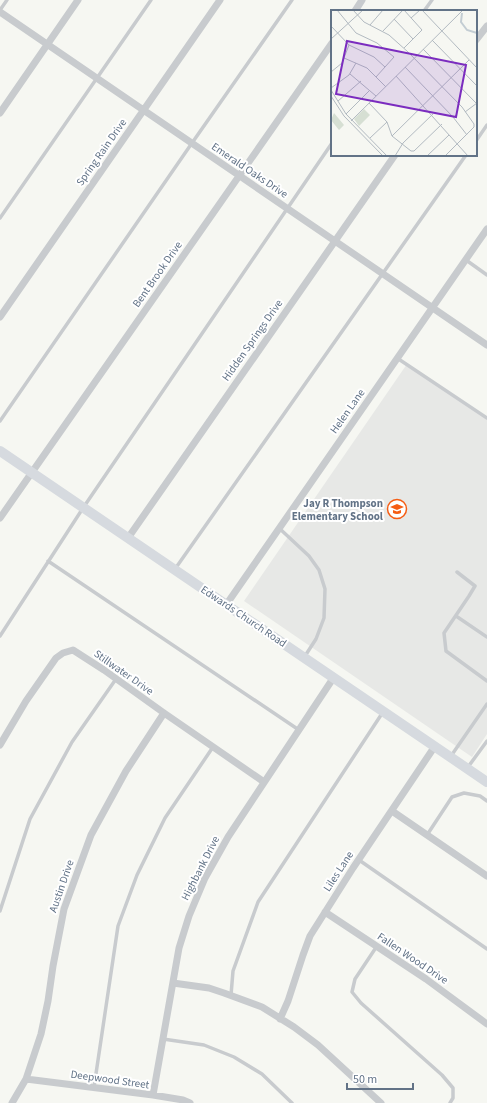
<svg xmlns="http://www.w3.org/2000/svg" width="487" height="1103" font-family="'Source Sans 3',sans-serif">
	<rect width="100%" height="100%" fill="#f6f7f2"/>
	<path fill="#e7e8e6" d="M407,364L487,418V734L472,757L244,601Z"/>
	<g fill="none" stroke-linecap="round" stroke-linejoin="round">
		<path stroke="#c8cbce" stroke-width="3.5" d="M0,10L7,0
			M424,11L432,0
			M476,141L487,125
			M0,218L151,0
			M466,260L487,275
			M397,358L487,418
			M0,421L192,143L292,0
			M279,528L309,556L319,570L325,589L324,618L316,639L305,656
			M48,561L299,730
			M175,569L466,155
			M457,572L475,586L469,596L444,633L446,651L487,681
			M456,616L487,637
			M0,636L83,508L332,143
			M451,756L487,704
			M468,767L487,741
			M427,835L452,797L464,793L480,796L487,801
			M359,860L487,949
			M0,911L30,819L72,742L116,679
			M377,946L355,979L352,992L361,1003L442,1075L453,1088V1098L450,1103
			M231,995L233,971L258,902L383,712
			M163,1039L204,1045L234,1057L262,1074L292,1103
			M94,1087L118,926L137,875L165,818L213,747"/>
		<path stroke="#c8cbce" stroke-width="7" d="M355,11L362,0
			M0,12L487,345
			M476,40L487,26
			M0,113L78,0
			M0,317L220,0
			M0,518L332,43
			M128,538L395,155
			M226,605L487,229
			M0,745L26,701L56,658L63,653L73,650L104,670L164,713L264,782
			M392,811L487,876
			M325,912L426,979L487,1024
			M173,983L209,988L224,993L262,1007L294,1027L318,1045L381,1103
			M280,1019L288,1001L303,955L310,936L353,868L435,746
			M26,1079L153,1095L183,1100L190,1103
			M153,1095L179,948L189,916L205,878L228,837L334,677
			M12,1103L26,1079L41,1034L48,1001L53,966L64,909L91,835L126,771L164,713"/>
		<path stroke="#d6dadf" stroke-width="10" d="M0,451L487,782"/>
	</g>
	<defs>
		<g id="school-ring" transform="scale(1)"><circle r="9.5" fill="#fff" stroke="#f55d14" stroke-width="1.5"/><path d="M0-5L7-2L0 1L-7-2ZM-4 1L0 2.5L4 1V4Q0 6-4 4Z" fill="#f55d14"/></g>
	</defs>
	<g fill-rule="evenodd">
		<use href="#school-ring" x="397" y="509"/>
	</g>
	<g text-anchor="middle" stroke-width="4" stroke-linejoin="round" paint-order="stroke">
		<g font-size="11" fill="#627387" stroke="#fff">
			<text transform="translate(101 152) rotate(-55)" y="4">Spring Rain Drive</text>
			<text transform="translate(250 170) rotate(34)" y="4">Emerald Oaks Drive</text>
			<text transform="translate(157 274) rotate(-55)" y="4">Bent Brook Drive</text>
			<text transform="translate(252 340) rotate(-55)" y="4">Hidden Springs Drive</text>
			<text transform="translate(347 411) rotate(-55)" y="4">Helen Lane</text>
			<text transform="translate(244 616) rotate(34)" y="4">Edwards Church Road</text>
			<text transform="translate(124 672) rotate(35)" y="4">Stillwater Drive</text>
			<text transform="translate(200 868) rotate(-63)" y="4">Highbank Drive</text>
			<text transform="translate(338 871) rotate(-57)" y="4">Liles Lane</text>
			<text transform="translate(61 886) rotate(-71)" y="4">Austin Drive</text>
			<text transform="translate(413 958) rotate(34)" y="4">Fallen Wood Drive</text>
			<text transform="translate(110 1079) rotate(8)" y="4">Deepwood Street</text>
		</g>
		<g font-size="11" font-weight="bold" fill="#627387" stroke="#fff" text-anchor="end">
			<text x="383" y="507">Jay R Thompson<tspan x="383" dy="13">Elementary School</tspan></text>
		</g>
	</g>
	<g transform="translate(331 10)">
		<rect width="146" height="146" fill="#f6f7f2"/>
		<path d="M33,99L39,105L28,116L23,109ZM3,103L13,115L8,120L0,110Z" fill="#d6dfd3"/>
		<path fill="none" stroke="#c3cdd3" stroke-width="2" d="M131,3L130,12L136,20L146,23"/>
		<path fill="none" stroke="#b2bac1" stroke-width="1" d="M6,0L25,23L46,33L63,47L45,67M22,0L33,12L58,25L77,42L131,97L143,114V117L114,146M73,0L91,20L73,38M91,0L146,58M80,8L89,0M63,9L82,29M39,15L52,0M0,16L18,35L43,47L54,57M52,21L72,0M0,29L32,0M101,30L146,76M92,39L145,93M13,48L36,58L55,77M74,57L122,107L136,125M0,62L11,53L18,35M19,64L45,86M65,66L137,146M0,78L18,65L25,53M0,80L15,104L56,146M0,86L13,106L52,146M7,91L30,71M38,93L56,112L61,126L80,141H83L111,114M134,102L146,93M15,104L39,80M20,111L132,0M61,126L138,50M39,128L56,112M64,146L72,133L102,104M96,146L118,125"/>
		<path fill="#7b2cbf" fill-opacity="0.15" stroke="#7b2cbf" stroke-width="2" d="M16,31L135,55L125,107L5,84Z"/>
		<rect width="146" height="146" fill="none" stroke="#627387" stroke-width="2"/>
	</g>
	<path d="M347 1083v6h66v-6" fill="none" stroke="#627387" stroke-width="2"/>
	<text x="353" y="1083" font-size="12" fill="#627387" stroke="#ffffff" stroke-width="3" paint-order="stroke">50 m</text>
</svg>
